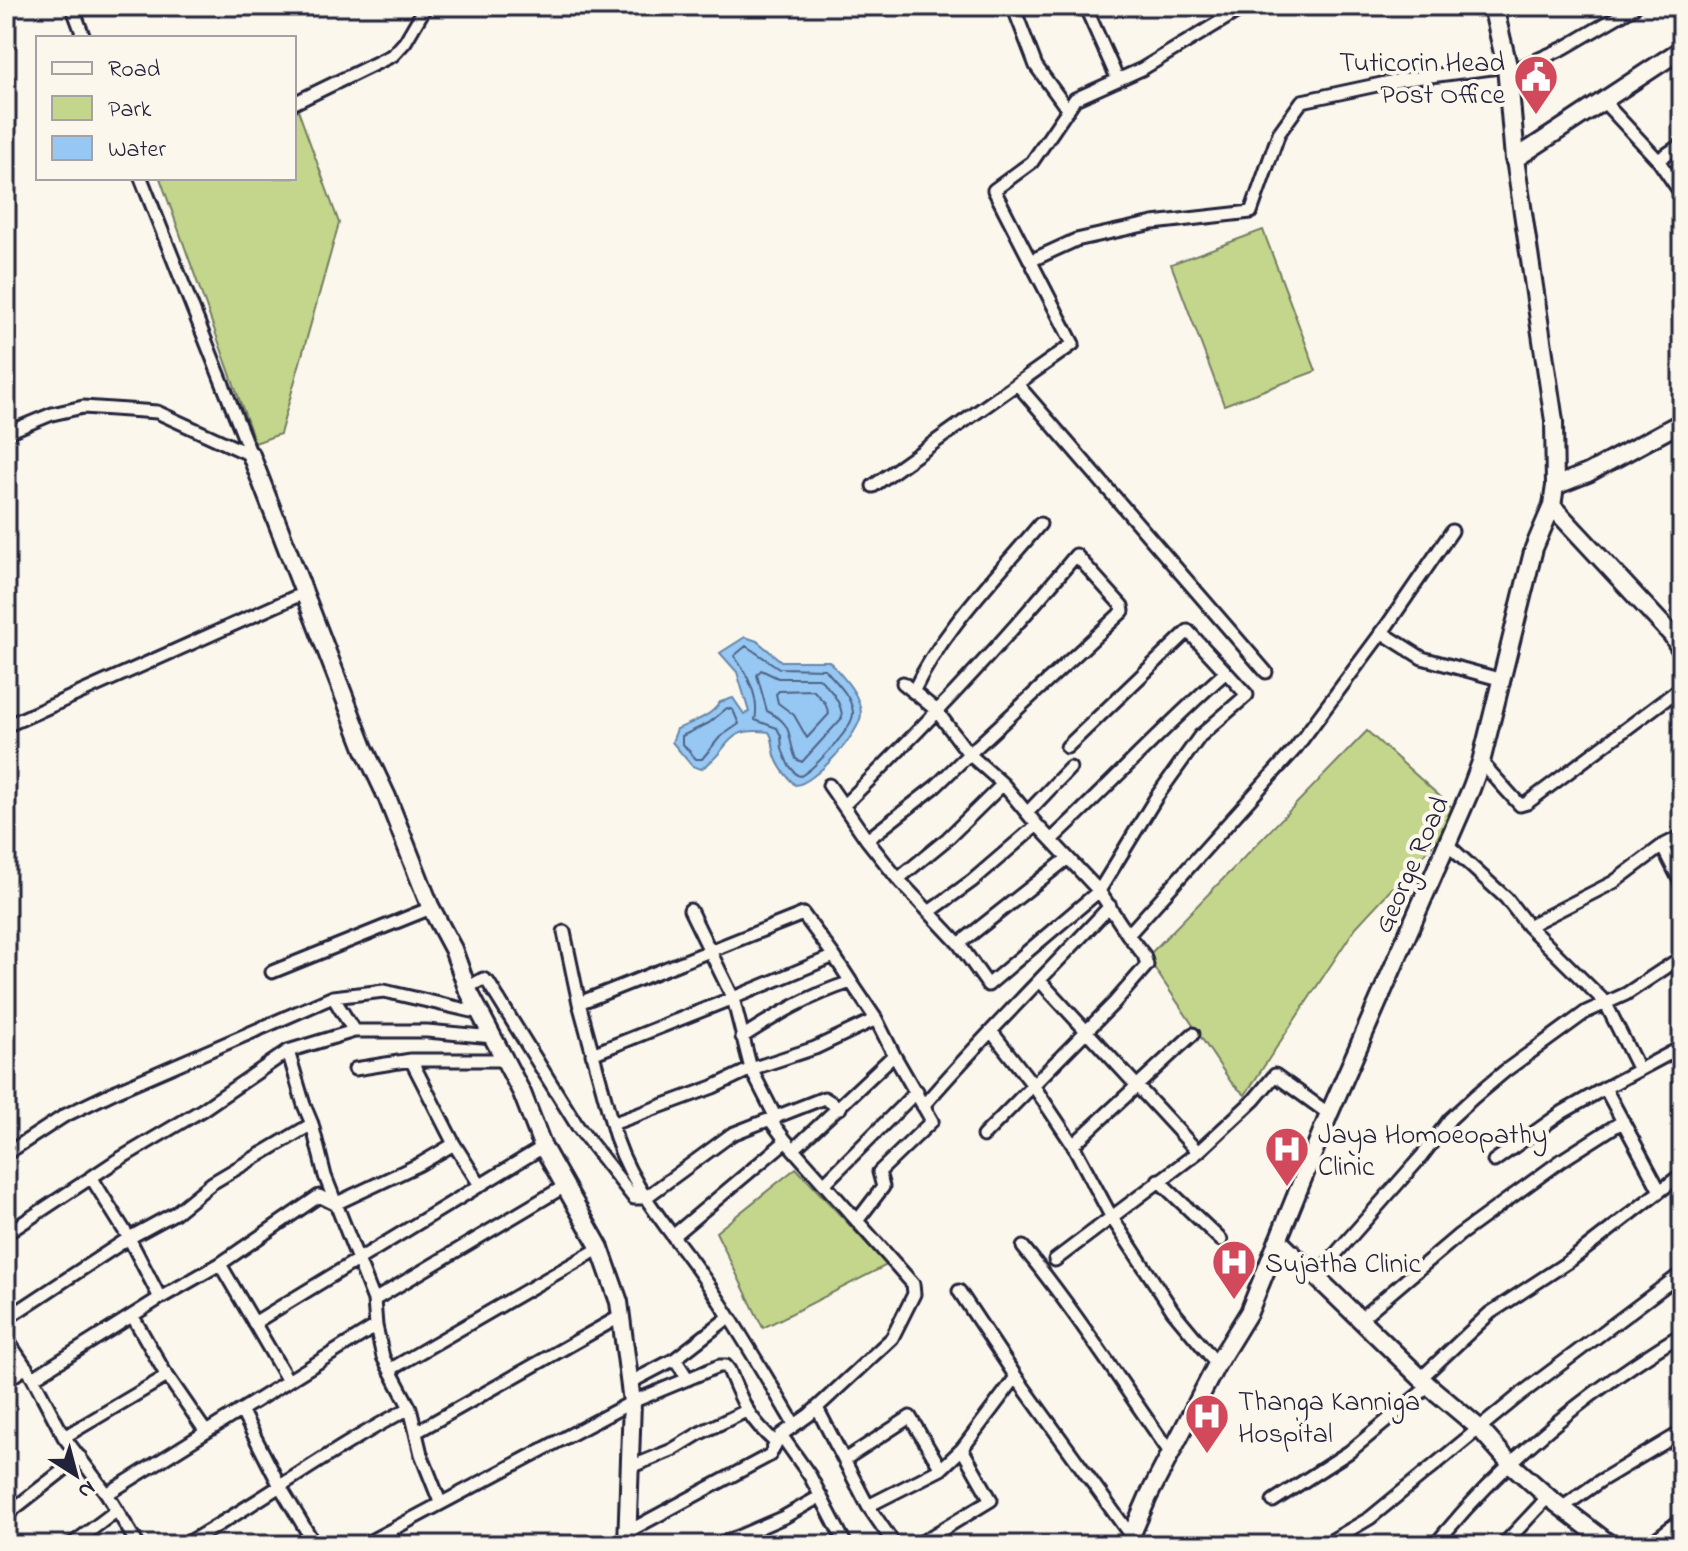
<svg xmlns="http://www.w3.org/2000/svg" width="1688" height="1551" font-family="'Indie Flower',sans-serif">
	<rect width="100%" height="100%" fill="#fbf7ec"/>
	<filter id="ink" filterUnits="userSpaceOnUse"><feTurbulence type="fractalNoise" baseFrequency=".0125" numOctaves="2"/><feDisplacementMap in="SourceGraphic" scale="16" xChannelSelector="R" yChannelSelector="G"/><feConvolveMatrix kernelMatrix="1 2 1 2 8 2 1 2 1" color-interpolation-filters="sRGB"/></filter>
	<g filter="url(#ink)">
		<path fill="#c4d68b" stroke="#737c63" stroke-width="2" d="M298,110L339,223L280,434L255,443L160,178H294V111Z
			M1263,230L1316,371L1224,405L1171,264Z
			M1367,731L1455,810L1436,841L1356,927L1245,1095L1231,1082L1147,957Z
			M796,1168L887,1265L763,1328L716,1232Z"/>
		<path fill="#96c8f3" stroke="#6886a9" stroke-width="2" d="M745,637L757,641L781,661H829C841,675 861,694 861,714C861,732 813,785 795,785C786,776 776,764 774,751C772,742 774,739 769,732C722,726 732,750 701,769L692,766L672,742L677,729C692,722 711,717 720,702L733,698L744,714L749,712L737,672L720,653Z"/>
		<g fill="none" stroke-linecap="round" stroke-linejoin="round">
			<path stroke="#506485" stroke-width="2" d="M746,646L779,668L825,669C835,681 851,695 853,712C855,727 814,768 801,776L797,775L788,764L782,749L781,736L777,728L755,720C760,698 747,673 734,656Z
				M761,670L778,678H819C830,689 842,702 842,718L802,762L796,759C786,734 795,725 767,711L757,675Z
				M813,690L825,703L829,714L807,738L794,715L778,703L776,694L779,691Z
				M727,708L733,710L739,724L720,737L702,759H696L682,743V736L709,723Z"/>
			<g stroke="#22223b" stroke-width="17">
				<path id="street" d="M72,6L84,38
					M1013,6L1036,66L1068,110
					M1085,6L1118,80
					M1508,73L1564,48L1636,6
					M1603,101L1658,160
					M294,103L393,55L405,42L426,6
					M1682,144L1658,160L1682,195
					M141,178L251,455
					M1030,261L1076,240L1153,223L1251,212L1279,133L1302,101L1400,80L1507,66
					M1017,384L1266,672
					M6,433L52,414L83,407L157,412L251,455
					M873,486L1073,344L994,190L1032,162L1075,99L1142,69L1246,6
					M1381,632L1422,658L1499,679
					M913,692C943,629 996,577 1040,524
					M6,726L304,593
					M1481,762L1520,805L1527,803L1682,687
					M829,785L867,840L898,879L959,944L988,985L1099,891L1157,796L1200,736L1247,695L1226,672
					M844,805C925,726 1004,642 1076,555L1122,606L1123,611L969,754L1003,784L1037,825L1099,891L1128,935L1295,749L1388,624L1452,531
					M1027,813L1070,768
					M1682,836L1662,846L1682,885
					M867,840L936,786L969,754L936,710L903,683
					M1051,840C1110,785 1165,725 1226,672L1188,631L1067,747
					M1448,845L1506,898L1528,926L1605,1002L1639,1070
					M898,879L947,839L1003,784
					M690,910L733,998L834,956L851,982
					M929,912L972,881L1037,825
					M1528,926L1614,882L1662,846
					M564,932L579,1003L612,1124
					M959,944L1068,858
					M272,972L431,908
					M1041,982L1198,1152
					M467,988L483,979L488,982L578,1127L634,1198H645L732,1134L824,1098L840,1108
					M333,997L354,1031
					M579,1003L803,914L834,956
					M991,1031L1033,1085L1073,1145L1112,1218L1173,1311L1217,1364
					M742,1037C778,1014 810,995 851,982L876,1019L894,1055L794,1149
					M288,1051L304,1105L312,1124L325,1176L374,1300L376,1326L383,1357L410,1408L421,1454L440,1502
					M592,1054L733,998L751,1069L713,1087L612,1124C626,1183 669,1228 703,1277C736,1324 765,1375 794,1424
					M411,1060L454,1144L480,1185
					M355,1069L411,1060H504
					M923,1106C982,1037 1048,973 1110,906
					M776,1118L751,1069L815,1048L876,1019
					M983,1136L1114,1003L1147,965L1144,955L1128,935
					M786,1141L913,1284L914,1294L892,1338L809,1415L781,1435L810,1476L846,1545
					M1073,1145L1193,1034
					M6,1154L64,1116L116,1091L333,997L384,991L480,1013
					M1494,1161L1563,1112L1605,1088
					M91,1177L129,1238L160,1298L220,1264L319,1196L335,1204L420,1164L454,1144
					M1158,1180L1221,1240
					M824,1184L917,1091
					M1660,1191L1605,1088L1682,1047
					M857,1221L883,1187L879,1172L932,1121L894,1055
					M6,1234L116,1161L202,1110L288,1051L354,1031H427L493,1037
					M674,1235L786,1141L771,1121
					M1023,1247C1077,1313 1123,1386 1172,1455
					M1055,1260L1198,1152L1254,1100L1275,1075L1329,1114
					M220,1264L288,1381
					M1317,1275L1421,1157L1450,1119L1474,1097L1505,1071L1586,1012L1626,994L1682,957
					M959,1291L1016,1377
					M374,1300L565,1186
					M133,1317L164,1371L206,1432
					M1361,1318L1459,1235L1562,1160L1623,1121
					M6,1319L129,1238L175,1213L212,1183L312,1124
					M254,1323L543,1147
					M6,1338L33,1378L64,1437L107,1494L138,1545
					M675,1359L688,1379
					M391,1369L600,1248
					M33,1378L160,1298
					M1421,1378L1490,1313L1571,1260L1682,1174
					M6,1381L26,1367
					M631,1382L675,1359L729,1317
					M817,1408L844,1460
					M241,1410L281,1488L315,1545
					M418,1431L621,1316
					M64,1437L167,1376
					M628,1468L672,1450L700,1433L746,1411
					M107,1494L376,1326
					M1273,1501L1349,1452L1429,1386
					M868,1506L941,1469
					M1563,1507L1600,1481L1682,1432
					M6,1515L80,1457
					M627,1532L770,1455L778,1439
					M71,1545L116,1511
					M184,1545C261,1502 332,1448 410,1408
					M363,1545L632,1402L719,1366H726L729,1370C743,1404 748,1418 776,1443
					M719,1545L784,1517L821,1496
					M895,1545L868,1506L844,1460L910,1417L941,1469L962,1449L1016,1377L1131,1536
					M917,1545L991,1500L962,1449
					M1324,1545L1370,1518L1521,1394L1682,1273
					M1435,1545C1504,1459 1588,1391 1682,1334
					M1503,1545L1548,1497
					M1648,1545L1682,1519"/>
			</g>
			<g stroke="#22223b" stroke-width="22">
				<path id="secondary" d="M251,455L364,748L387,797L430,906L453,949L467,988L522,1093L543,1147L600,1248L619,1302L632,1402L627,1545
					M1555,486L1588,473L1682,422
					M1552,506L1672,635L1682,652
					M1278,1240L1429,1386L1479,1428L1510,1463L1548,1497L1611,1545
					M1130,1545L1131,1536L1148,1497L1217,1364L1249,1312L1329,1114L1471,789L1481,762L1534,548L1552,506L1555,486L1554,421L1515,159L1682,49"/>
			</g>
			<g stroke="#22223b" stroke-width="24">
				<path id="primary" d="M1493,6L1507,66L1515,159"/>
			</g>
			<use href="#street" stroke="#fbf7ec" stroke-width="11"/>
			<use href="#secondary" stroke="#fbf7ec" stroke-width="16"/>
			<use href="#primary" stroke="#fbf7ec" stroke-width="18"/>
		</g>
	</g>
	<defs>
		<g id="civic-pin" transform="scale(2.3)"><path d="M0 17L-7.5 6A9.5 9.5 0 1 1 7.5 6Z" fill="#d1495b" stroke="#fbf7ec"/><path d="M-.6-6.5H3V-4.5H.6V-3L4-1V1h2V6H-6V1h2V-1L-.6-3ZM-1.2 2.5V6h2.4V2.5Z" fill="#fff"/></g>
		<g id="hospital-pin" transform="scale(2.3)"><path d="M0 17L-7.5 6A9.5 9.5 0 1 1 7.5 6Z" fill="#d1495b" stroke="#fbf7ec"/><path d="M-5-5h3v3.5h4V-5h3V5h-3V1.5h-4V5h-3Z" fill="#fff"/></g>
	</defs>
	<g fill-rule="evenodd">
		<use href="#civic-pin" x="1536" y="77"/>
		<use href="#hospital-pin" x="1287" y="1149"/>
		<use href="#hospital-pin" x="1234" y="1262"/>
		<use href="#hospital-pin" x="1207" y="1416"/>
	</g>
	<g text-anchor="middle" stroke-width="8" stroke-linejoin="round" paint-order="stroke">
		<g font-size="28" fill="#22223b" stroke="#fbf7ec" text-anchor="start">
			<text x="1505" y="71" text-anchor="end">Tuticorin Head<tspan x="1505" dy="32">Post Office</tspan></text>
			<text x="1318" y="1143">Jaya Homoeopathy<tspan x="1318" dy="32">Clinic</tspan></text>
			<text x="1265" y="1272">Sujatha Clinic</text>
			<text x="1238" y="1410">Thanga Kanniga<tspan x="1238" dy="32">Hospital</tspan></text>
		</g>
		<g font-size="28" fill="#22223b" stroke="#fbf7ec">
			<text transform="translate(1410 864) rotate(-66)" y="10">George Road</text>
		</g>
	</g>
	<rect width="1688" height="1551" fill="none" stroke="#fbf7ec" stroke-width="32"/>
	<rect x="16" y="16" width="1656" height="1519" fill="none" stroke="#22223b" stroke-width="3" filter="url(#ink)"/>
	<rect x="36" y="36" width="260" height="144" fill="#fbf7ec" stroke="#a4a2a5" stroke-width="2"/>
	<rect x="52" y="62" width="40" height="12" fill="#fbf7ec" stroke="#a4a2a5" stroke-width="2"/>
	<text x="108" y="76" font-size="24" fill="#22223b">Road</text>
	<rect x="52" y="96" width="40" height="24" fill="#c4d68b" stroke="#a4a2a5" stroke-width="2"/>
	<text x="108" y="116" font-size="24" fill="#22223b">Park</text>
	<rect x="52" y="136" width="40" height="24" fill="#96c8f3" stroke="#a4a2a5" stroke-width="2"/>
	<text x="108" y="156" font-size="24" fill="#22223b">Water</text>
	<g transform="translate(76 1475) rotate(144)" stroke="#fbf7ec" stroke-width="6" paint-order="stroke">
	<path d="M0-6L14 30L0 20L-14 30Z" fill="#22223b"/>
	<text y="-12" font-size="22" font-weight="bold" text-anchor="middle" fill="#22223b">N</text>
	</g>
</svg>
